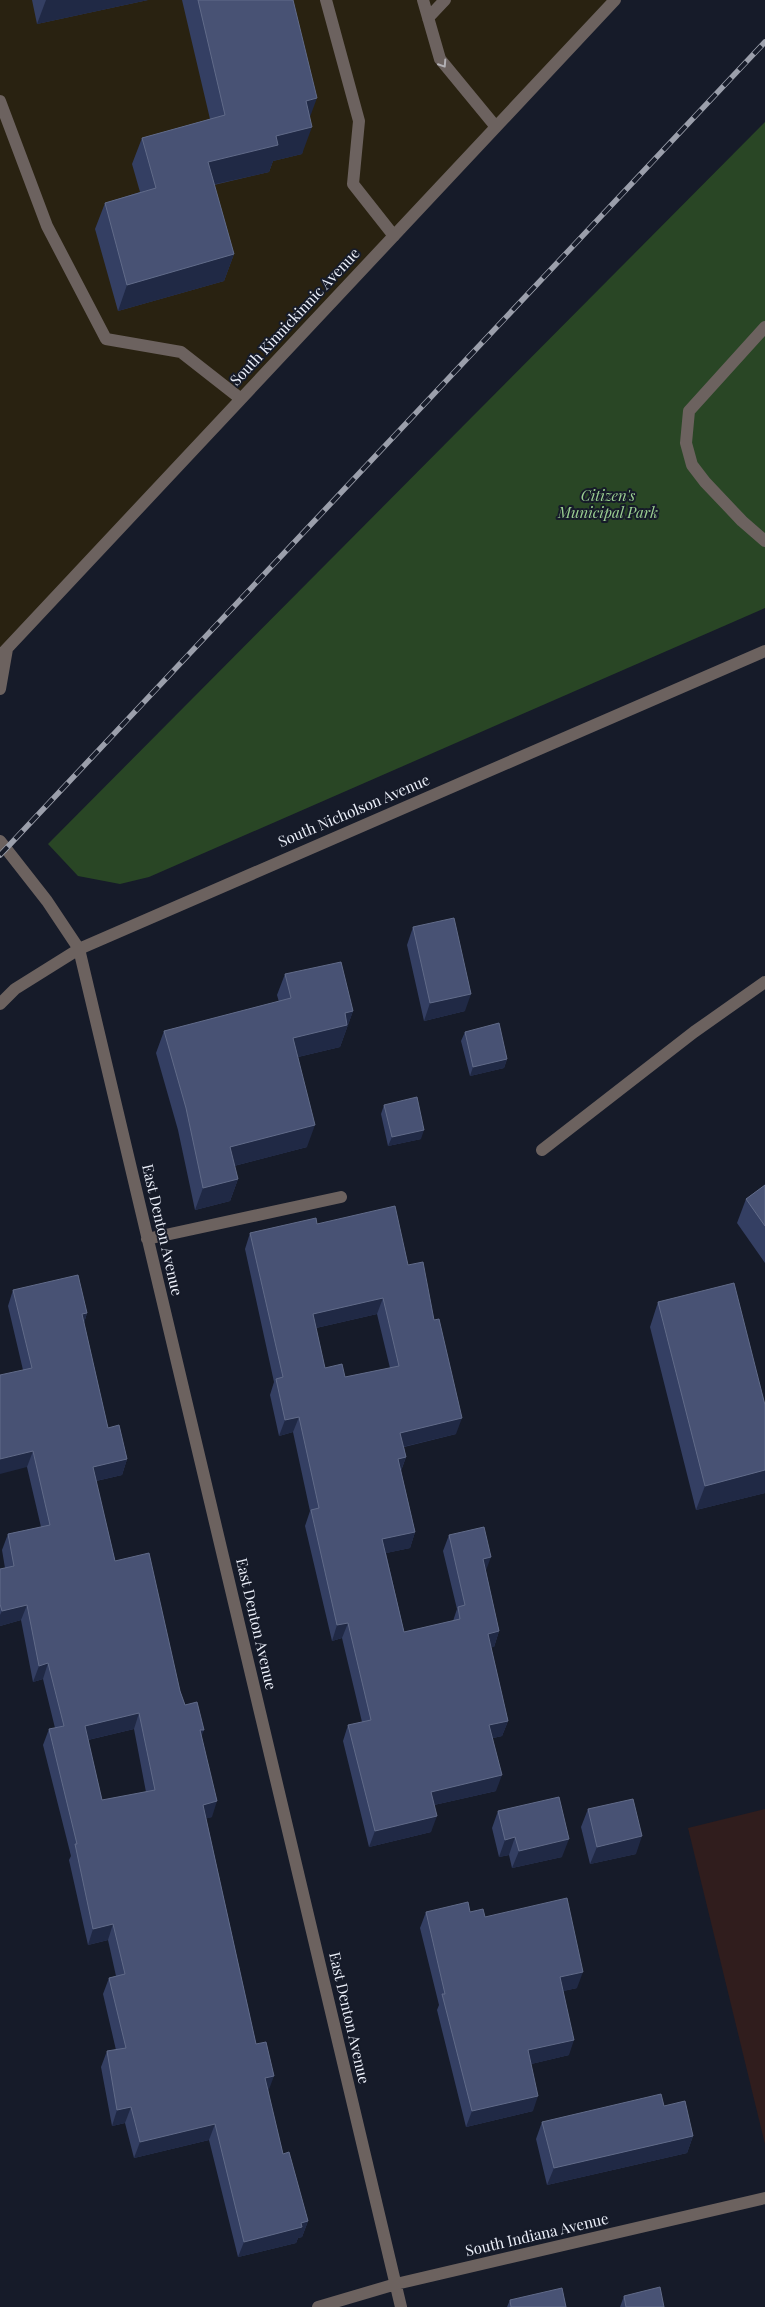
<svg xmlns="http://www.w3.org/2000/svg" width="765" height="2307" font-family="'Playfair Display',serif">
	<rect width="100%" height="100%" fill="#161b29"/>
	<path fill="#292211" d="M0,0H615L0,656Z"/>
	<path fill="#301d1d" d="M765,1809V2144L688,1828Z"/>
	<path fill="#294625" d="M765,122V608L149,877L120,884L78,876L48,844Z"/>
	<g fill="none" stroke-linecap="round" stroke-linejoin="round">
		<path stroke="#6c625f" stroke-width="12" d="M326,0L359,121L353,184L394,236
			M423,0L440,59L496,127
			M428,18L445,0
			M0,101L47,226L106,339L181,352L241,399
			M765,327L689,411L686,443L692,465L705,482L742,521L765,541
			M0,656L615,0
			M0,689L7,649
			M0,841L47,901L79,949L401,2307
			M0,1004L15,989L79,949L765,651
			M542,1150L694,1032L765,982
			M147,1239L341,1197
			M318,2307L396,2284L765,2198"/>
		<g stroke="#9b9fab" stroke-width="5.5">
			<path id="rail" d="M0,855L765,42"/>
		</g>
		<use href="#rail" stroke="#161b29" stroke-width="4" stroke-dasharray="11" stroke-linecap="butt"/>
	</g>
	<path fill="#343f63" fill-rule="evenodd" d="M32,0H148L37,24Z
		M182,0H293L310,117L302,154L273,161L269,172L214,185L234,254L224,281L118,311L95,229L105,203L140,192L132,164L142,138L210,119Z
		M413,927L465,1011L424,1021L407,945Z
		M285,974L353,1011L340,1047L298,1057L307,1147L234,1166L238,1179L230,1201L195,1210L178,1130L156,1053L164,1031L279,1002L277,995Z
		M465,1032L507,1059L504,1068L470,1076L461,1041Z
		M384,1105L421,1139L388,1146L381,1114Z
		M765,1185V1263L737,1223L746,1199Z
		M317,1224L408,1265L456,1434L404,1447L406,1457L401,1471L415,1532L410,1548L386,1553L404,1632L453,1621L457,1609L443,1551L449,1535L486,1572L499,1631L494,1647H491L508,1721L502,1736L493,1738L496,1791L434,1805L431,1832L369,1847L343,1741L348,1725L362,1722L342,1638L332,1641L305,1526L310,1511L293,1432L279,1436L270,1395L274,1382L245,1249L250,1233ZM377,1314L390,1368L345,1377L325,1368L316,1328Z
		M13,1290L87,1313L84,1323L108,1428L127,1459L122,1475L96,1481L115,1561L180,1691L185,1705L201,1736L212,1817L206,1818L256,2044L283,2154L308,2221L302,2237L298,2238L296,2243L238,2257L209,2140L134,2158L125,2123L112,2126L101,2067L107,2051L116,2050L103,1994L109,1978L116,1976L108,1940L88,1945L69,1860L71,1856L43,1745L49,1729L55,1728L43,1679L33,1682L21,1620L0,1626V1569L5,1568L2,1550L8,1534L41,1527L27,1467L23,1370L8,1306ZM134,1729L146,1792L102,1800L88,1740Z
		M658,1302L765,1405V1493L696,1510L650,1327Z
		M588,1809L636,1854L590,1864L581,1827Z
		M498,1811L562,1857L512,1868L509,1855L499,1857L492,1828Z
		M426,1912H470L485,1917L577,1988L563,1991L569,2055L531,2064L533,2111L466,2127L437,2010L439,2005L420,1928Z
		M664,2106L693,2136L687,2153L547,2185L536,2139L542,2122Z
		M624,2296L664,2307H620Z
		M510,2300L566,2307H507Z"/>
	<path fill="#202945" d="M46,0H148L37,24Z
		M317,98L307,125L306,101Z
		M312,127L302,154L273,161L269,172L198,188L208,162L276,136Z
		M234,254L224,281L118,311L127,285Z
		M471,994L465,1011L424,1021L430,1003Z
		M353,1011L340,1047L285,1060L293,1038L345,1013Z
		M507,1059L504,1068L470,1076L473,1067Z
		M315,1125L307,1147L222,1169L230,1147Z
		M424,1130L421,1139L388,1146L392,1137Z
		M238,1179L230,1201L195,1210L203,1188Z
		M383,1298L377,1314L307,1330L313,1314Z
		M87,1313L82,1329V1314Z
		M299,1417L293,1432L279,1436L285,1420Z
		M462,1418L456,1434L394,1449L400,1433Z
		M33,1451L27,1467L0,1474V1459Z
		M406,1457L400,1473L398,1459Z
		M127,1459L122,1475L87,1483L93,1467Z
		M765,1470V1493L696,1510L705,1486Z
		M415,1532L410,1548L377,1555L382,1539Z
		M491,1557L485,1573L483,1559Z
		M27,1605L21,1620L0,1626V1615L2,1611Z
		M348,1623L342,1638L332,1641L337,1625Z
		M499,1631L494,1647L482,1649L488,1634Z
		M48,1663L43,1679L33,1682L39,1666Z
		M139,1713L134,1729L79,1742L85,1726Z
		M508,1721L502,1736L484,1740L489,1725Z
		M200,1730H204L198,1745Z
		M502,1775L496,1791L425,1807L431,1792Z
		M217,1801L212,1817L197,1821L203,1805Z
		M437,1816L431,1832L369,1847L375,1831Z
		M642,1836L636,1854L590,1864L597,1847Z
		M515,1837L509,1855L499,1857L505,1840Z
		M569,1839L562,1857L512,1868L519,1851Z
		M113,1924L108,1940L88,1945L93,1929Z
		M583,1972L577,1988L555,1993L560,1977Z
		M574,2040L569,2055L523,2066L528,2050Z
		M274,2076L268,2092L265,2078Z
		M538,2096L533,2111L466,2127L472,2111Z
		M131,2107L125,2123L112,2126L117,2110Z
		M215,2124L209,2140L134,2158L140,2142Z
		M693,2136L687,2153L547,2185L554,2168Z
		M308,2221L302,2237L298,2238L296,2243L238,2257L244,2242Z"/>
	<path fill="#485274" stroke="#616b89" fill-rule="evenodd" d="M198,0H293L317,98L306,101L312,127L276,136L278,145L208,162L234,254L127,285L105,203L156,188L142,138L225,115Z
		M454,918L471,994L430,1003L413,927Z
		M341,962L353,1011L345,1013L347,1025L293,1038L315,1125L230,1147L238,1179L203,1188L186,1108L164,1031L291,998L285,974Z
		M499,1023L507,1059L473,1067L465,1032Z
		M417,1097L424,1130L392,1137L384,1105Z
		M765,1185V1226L746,1199Z
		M395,1206L408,1265L423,1262L434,1320L439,1319L462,1418L400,1433L406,1457L398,1459L415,1532L382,1539L404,1632L460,1619L458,1607L465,1605L449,1535L484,1527L491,1557L483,1559L499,1631L488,1634L508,1721L489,1725L502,1775L431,1792L437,1816L375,1831L348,1725L371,1720L348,1623L337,1625L311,1510L319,1508L299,1417L285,1420L276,1379L283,1377L250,1233L316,1218L317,1224ZM383,1298L399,1366L345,1377L342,1364L325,1368L313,1314Z
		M78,1275L87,1313L82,1314L108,1428L119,1425L127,1459L93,1467L115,1561L149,1553L180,1691L185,1705L197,1702L204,1730H200L217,1801L203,1805L256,2044L266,2042L274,2076L265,2078L283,2154L289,2152L308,2221L301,2223L302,2227L244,2242L215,2124L140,2142L131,2107L117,2110L107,2051L126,2048L109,1978L125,1974L113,1924L93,1929L75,1844H77L49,1729L64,1726L48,1663L39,1666L27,1605L2,1611L0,1604V1569L14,1566L8,1534L50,1525L33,1451L0,1459V1375L32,1368L13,1290ZM139,1713L155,1790L102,1800L85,1726Z
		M734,1283L765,1405V1470L705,1486L658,1302Z
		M559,1797L569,1839L519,1851L515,1837L505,1840L498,1811Z
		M633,1799L642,1836L597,1847L588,1809Z
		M567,1898L583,1972L560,1977L574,2040L528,2050L538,2096L472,2111L442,1994H445L426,1912L468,1902L470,1912L483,1909L485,1917Z
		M661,2094L664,2106L685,2101L693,2136L554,2168L542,2122Z
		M660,2287L664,2307H626L624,2296Z
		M562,2288L566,2307H511L510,2300Z"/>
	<defs><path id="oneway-chevron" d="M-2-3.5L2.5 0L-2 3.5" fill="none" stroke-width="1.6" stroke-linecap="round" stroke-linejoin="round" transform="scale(1.25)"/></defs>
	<use stroke="#b2b0b4" href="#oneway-chevron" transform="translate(443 64) rotate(57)"/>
	<g text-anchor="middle" stroke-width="4" stroke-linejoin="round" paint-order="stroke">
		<g font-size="15" fill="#ecf0fa" stroke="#161b29">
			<text transform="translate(295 317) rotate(-47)" y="5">South Kinnickinnic Avenue</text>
			<text transform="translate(354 811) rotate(-23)" y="5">South Nicholson Avenue</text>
			<text transform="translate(162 1230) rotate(77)" y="5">East Denton Avenue</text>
			<text transform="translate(256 1624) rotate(77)" y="5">East Denton Avenue</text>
			<text transform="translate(349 2018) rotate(77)" y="5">East Denton Avenue</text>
			<text transform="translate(537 2235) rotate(-13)" y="5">South Indiana Avenue</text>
		</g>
		<g font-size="15" font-style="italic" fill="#9bcf92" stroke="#161b29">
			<text x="608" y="501">Citizen's<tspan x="608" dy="17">Municipal Park</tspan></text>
		</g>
	</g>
</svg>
